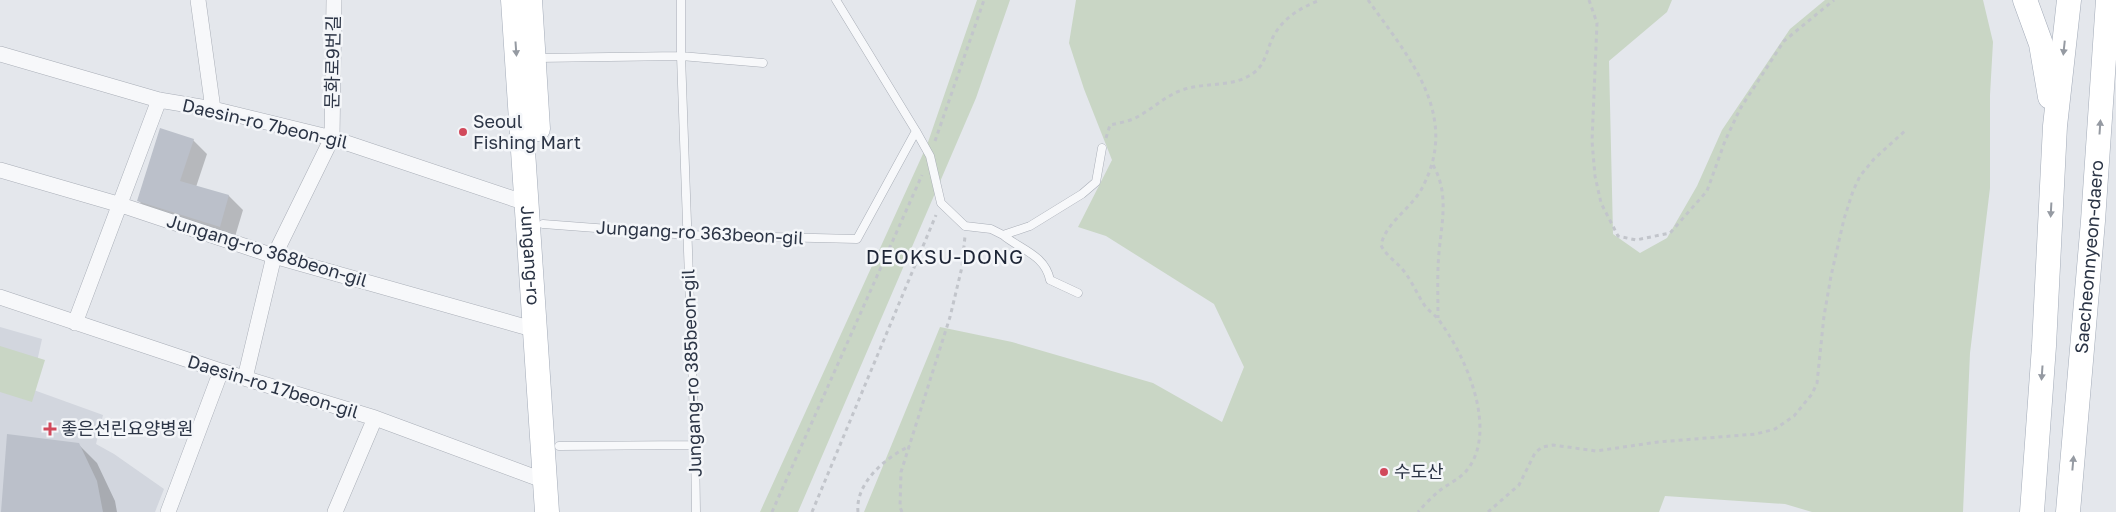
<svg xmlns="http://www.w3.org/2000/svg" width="2116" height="512" font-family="'Golos Text','Noto Sans KR',sans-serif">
	<rect width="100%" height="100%" fill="#e4e7ec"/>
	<path fill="#d2d6de" d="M0,327L42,339L31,389L103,415L96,444L114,454L164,489L155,512H0Z"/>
	<path fill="#c9d6c5" d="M977,0H1010L976,98L798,512H760L927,145Z
		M1076,0H1672L1667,12L1609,61L1613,234L1640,253L1667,238L1697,186L1722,130L1790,29L1825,0H1983L1993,42L1990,95V188L1970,353L1963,512H1812L1785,504L1665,496L1659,512H864L940,327L1012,342L1153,383L1222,422L1244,367L1214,304L1106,236L1078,227L1112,160L1084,89L1069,43Z
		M0,346L45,360L32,402L0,392Z"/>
	<path fill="#0003" d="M193,140L207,154L196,187L229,196L243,210L234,240L152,215L139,201Z
		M78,444L97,463L115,501L117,512H2Z"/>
	<path fill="#bbc0ca" d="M160,128L194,139L180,181L229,195L220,227L137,201Z
		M7,434L79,443L97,481L103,512H1Z"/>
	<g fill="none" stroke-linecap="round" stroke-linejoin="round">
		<g stroke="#a9aeb7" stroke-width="9">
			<path id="lane" d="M681,0V56L695,445L696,512
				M836,0L916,131L930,156L941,203L965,226L991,229L1003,235L1030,226L1082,194L1096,182L1102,148
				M537,58L681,56L763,63
				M543,224L688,235L857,239L916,131
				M1003,235C1021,250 1045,255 1050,280L1078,293
				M559,446L695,445"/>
		</g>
		<g stroke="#a9aeb7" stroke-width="16">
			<path id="street" d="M198,0L213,109
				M0,54L159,100L213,109L332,138L526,203
				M0,170L121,205L274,256L536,330
				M0,297L221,371L375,418L545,481
				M75,323L159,100
				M245,378L274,256L332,138L334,0
				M168,512L221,371
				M335,512L375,418"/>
		</g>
		<g stroke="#a3abb8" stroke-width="25">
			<g id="primary">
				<path id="s1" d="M513,0L547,512"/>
				<path d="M530,0L538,129"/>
				<path d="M2025,0L2041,44L2050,97"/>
				<path d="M2032,512L2044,346L2055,126L2069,0"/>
				<path id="s2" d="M2068,512L2093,221L2108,0"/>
			</g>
		</g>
		<path stroke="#c2c5cb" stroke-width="3" stroke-dasharray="4 4" stroke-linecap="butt" d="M1368,0C1409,58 1462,116 1421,190C1409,210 1386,223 1381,245C1386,256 1396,261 1403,270C1412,281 1417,294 1425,306C1429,311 1434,314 1438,319C1465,354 1499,430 1467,470C1460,479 1448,484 1439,491C1432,497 1424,505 1418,512
			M1589,0L1597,23L1592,141L1595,176L1601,203L1618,236L1636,240L1670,233L1707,191L1725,141L1740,109L1784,41L1834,0
			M1106,138L1110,125C1119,123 1131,121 1139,116C1155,107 1168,94 1185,89C1208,82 1236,88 1256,71C1266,62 1267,49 1273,37C1283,18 1300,8 1320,0
			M935,141L984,0
			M1433,165C1449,193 1442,221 1439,252C1437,274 1438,296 1438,318
			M772,512L922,175
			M812,512L936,215
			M858,512C855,483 886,457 910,446
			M902,512L900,507L901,472L950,317L962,267L965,236
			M1488,512L1519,485L1535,453L1542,447L1553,445L1596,451L1658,442L1756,434L1775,429L1794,416L1812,394L1817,383L1824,316L1831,276L1844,219L1853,191L1860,176L1874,159L1907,129"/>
		<use href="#lane" stroke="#f7f8fa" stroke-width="8"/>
		<use href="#street" stroke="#f7f8fa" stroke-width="15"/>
		<use href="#primary" stroke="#fff" stroke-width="24"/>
	</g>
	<defs><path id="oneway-solid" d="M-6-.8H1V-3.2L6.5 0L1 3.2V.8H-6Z" transform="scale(1.25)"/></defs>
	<g fill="#959aa2">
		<use href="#oneway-solid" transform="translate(2064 48) rotate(96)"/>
		<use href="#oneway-solid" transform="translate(516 49) rotate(86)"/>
		<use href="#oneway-solid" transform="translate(2100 127) rotate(-86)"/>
		<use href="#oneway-solid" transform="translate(2051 210) rotate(93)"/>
		<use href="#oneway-solid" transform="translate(2042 373) rotate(94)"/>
		<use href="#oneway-solid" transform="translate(2073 463) rotate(-85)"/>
	</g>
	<g fill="#d1495b" stroke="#f4f6f9" stroke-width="2">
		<circle cx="463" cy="132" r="5"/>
		<path d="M47.5 421.5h5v5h5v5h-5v5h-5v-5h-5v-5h5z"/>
		<circle cx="1384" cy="472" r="5"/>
	</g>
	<g text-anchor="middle" stroke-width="5" stroke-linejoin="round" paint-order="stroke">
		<g font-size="18" fill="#2b3445" stroke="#f4f6f9">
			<text transform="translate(333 62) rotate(-89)" y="6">문화로9번길</text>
			<text transform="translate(265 124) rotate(13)" y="6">Daesin-ro 7beon-gil</text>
			<text transform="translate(700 233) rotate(3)" y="6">Jungang-ro 363beon-gil</text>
			<text transform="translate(267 251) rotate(17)" y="6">Jungang-ro 368beon-gil</text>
			<text dy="6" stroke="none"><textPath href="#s1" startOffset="256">Jungang-ro</textPath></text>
			<text dy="6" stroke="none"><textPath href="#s2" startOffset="256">Saecheonnyeon-daero</textPath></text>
			<text transform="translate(692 373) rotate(-92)" y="6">Jungang-ro 385beon-gil</text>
			<text transform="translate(273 387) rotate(17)" y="6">Daesin-ro 17beon-gil</text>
		</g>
		<g font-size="18" fill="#2b3445" stroke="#f4f6f9" text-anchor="start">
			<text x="473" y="128">Seoul<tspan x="473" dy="21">Fishing Mart</tspan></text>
			<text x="61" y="435">좋은선린요양병원</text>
			<text x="1394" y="478">수도산</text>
		</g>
		<g font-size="20" letter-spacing="1" fill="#1d2536" stroke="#f4f6f9">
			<text x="945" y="264">DEOKSU-DONG</text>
		</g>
	</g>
</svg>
